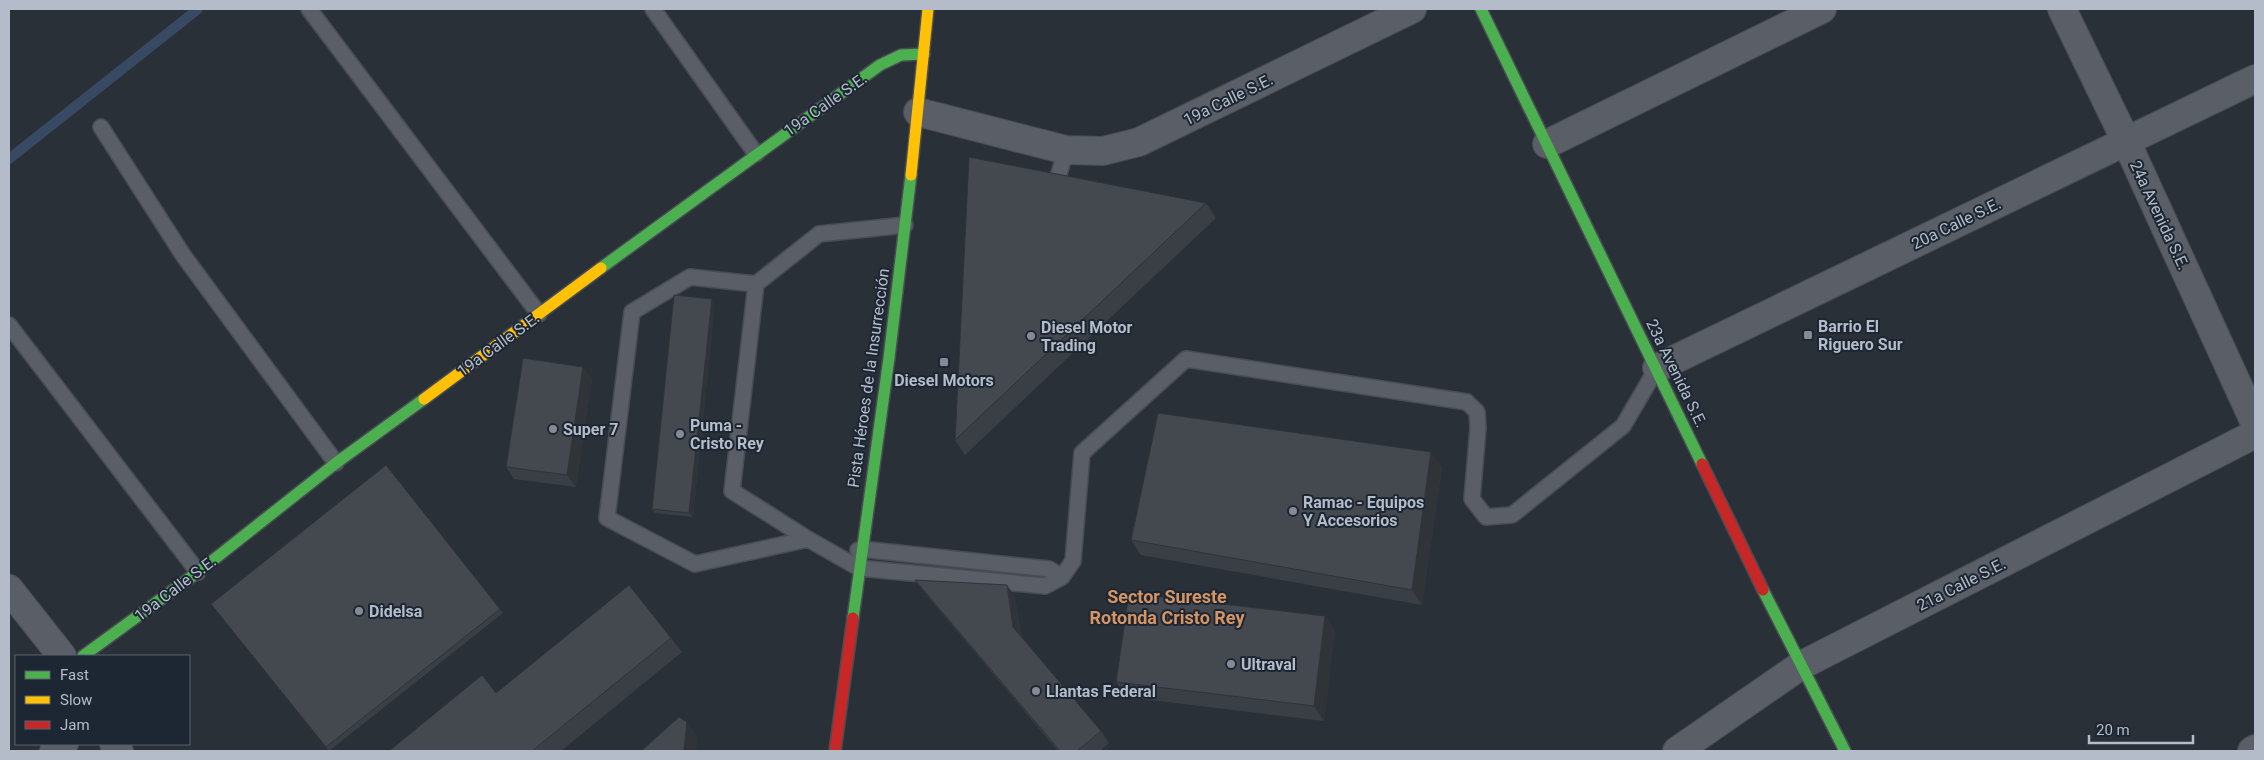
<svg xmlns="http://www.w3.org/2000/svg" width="2264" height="760" font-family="Roboto,sans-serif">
	<rect width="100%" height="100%" fill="#2a3038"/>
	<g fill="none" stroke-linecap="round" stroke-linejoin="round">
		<path stroke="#384963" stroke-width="10" d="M9,159L198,9"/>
		<g stroke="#484c53" stroke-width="18">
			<path id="lane" d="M309,9L539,314
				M653,9L756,154
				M101,127L183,255L336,463
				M1053,194L1066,150
				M905,225L819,234L756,284L732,491L808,539L859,568L1045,586L1062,577L1073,561L1082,453L1186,359L1467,402L1477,412L1478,428L1472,499L1486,517L1512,515L1623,426L1657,368
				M756,284L690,277L632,312L607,518L695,564L808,539
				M9,325L198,572
				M858,550L861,549L1049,569L1062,577"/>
		</g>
		<g stroke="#484c53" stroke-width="30">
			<path id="street" d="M2062,9L2126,141L2255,423
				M918,112L1066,150L1103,151L1139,142L1412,9
				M1547,144L1822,9
				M1657,368L2255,79
				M9,589L62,656
				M114,744L119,751
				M54,751L64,744
				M1677,751L1800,666L2255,434
				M2252,751L2255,749"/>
		</g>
		<g stroke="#484c53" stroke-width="14">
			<path id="fast" d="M1481,9L1702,464
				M601,268L880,65L901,55L924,54
				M1763,590L1845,751
				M853,618L889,358L911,175
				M83,656L198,572L336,463L424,399"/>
		</g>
		<g stroke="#484c53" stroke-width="14">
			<path id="slow" d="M911,175L928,9
				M424,399L601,268"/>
		</g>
		<g stroke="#484c53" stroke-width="14">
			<path id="jam" d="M1702,464L1763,590
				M835,751L853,618"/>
		</g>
		<use href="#lane" stroke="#5a5e66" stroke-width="15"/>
		<use href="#street" stroke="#5a5e66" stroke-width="28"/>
		<use href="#fast" stroke="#4caf50" stroke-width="11"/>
		<use href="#slow" stroke="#ffc107" stroke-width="11"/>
		<use href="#jam" stroke="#c62828" stroke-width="11"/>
	</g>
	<path fill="#3a3f45" d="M1206,203L1216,218L965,455L955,440Z
		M715,303L693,517L655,513L652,509Z
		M583,367L592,379L576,487L514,479L506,467Z
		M1442,467L1422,605L1141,555L1131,540Z
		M915,580L1015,597L1021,636L1101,731L1109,743L1100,751H1058L924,592Z
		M214,608L500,609L503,613L329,751Z
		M1325,616L1335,631L1324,721L1126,697L1116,682Z
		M671,638L682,652L561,751H389L496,693Z"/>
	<path fill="#303338" d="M712,299L715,303L693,517L689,513Z
		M583,367L592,379L576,487L567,475Z
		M1431,452L1442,467L1422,605L1412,590Z
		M1007,585L1015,597L1021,639L1013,627Z
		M1325,616L1335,631L1324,721L1314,706Z
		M687,722L698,737L696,751H684Z"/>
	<path fill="#444950" stroke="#303338" d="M969,157L1206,203L955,440Z
		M674,295L712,299L689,513L652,509Z
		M523,358L583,367L567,475L506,467Z
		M1158,413L1431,452L1412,590L1131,540Z
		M386,465L500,609L326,747L211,604Z
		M915,580L1007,585L1013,627L1101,731L1077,751H1060Z
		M629,585L671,638L532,751H389L482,675L496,693Z
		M1129,593L1325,616L1314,706L1116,682Z
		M679,717L687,722L684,751H641Z"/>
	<g fill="#848b96" stroke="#1d2633" stroke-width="2">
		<rect x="1803" y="330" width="10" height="10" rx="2.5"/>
		<circle cx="1031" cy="336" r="5"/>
		<rect x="939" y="357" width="10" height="10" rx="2.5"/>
		<circle cx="553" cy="429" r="5"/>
		<circle cx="680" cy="434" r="5"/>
		<circle cx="1293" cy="511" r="5"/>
		<circle cx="359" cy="611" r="5"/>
		<circle cx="1231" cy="664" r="5"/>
		<circle cx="1036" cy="691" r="5"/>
	</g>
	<g text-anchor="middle" stroke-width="4" stroke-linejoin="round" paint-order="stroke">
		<g font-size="16" fill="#b4bcc9" stroke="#1d2633">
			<text transform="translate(1228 99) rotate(-26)" y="6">19a Calle S.E.</text>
			<text transform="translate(825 104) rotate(-35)" y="6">19a Calle S.E.</text>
			<text transform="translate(2160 215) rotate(65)" y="6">24a Avenida S.E.</text>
			<text transform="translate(1956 223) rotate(-26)" y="6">20a Calle S.E.</text>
			<text transform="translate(498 344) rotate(-36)" y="6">19a Calle S.E.</text>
			<text transform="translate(1677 373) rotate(64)" y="6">23a Avenida S.E.</text>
			<text transform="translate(868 378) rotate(-82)" y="6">Pista Héroes de la Insurrección</text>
			<text transform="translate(1961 584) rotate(-27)" y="6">21a Calle S.E.</text>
			<text transform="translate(175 588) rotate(-37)" y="6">19a Calle S.E.</text>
		</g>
		<g font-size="16" font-weight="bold" fill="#b4bcc9" stroke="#1d2633" text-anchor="start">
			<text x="1818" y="332">Barrio El<tspan x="1818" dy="18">Riguero Sur</tspan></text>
			<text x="1041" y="333">Diesel Motor<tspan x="1041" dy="18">Trading</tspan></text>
			<text x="944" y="386" text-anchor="middle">Diesel Motors</text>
			<text x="690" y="431">Puma -<tspan x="690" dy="18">Cristo Rey</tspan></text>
			<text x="563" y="435">Super 7</text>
			<text x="1303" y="508">Ramac - Equipos<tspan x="1303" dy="18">Y Accesorios</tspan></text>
			<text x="369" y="617">Didelsa</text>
			<text x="1241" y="670">Ultraval</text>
			<text x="1046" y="697">Llantas Federal</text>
		</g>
		<g font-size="18" font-weight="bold" fill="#d59563" stroke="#1d2633">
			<text x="1167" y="603">Sector Sureste<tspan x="1167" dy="21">Rotonda Cristo Rey</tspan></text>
		</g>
	</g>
	<rect width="2264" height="760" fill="none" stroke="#b4bcc9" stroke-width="20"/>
	<rect x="15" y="655" width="175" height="90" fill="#1d2633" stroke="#59626f"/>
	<rect x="25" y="671" width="25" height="8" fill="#4caf50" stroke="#59626f"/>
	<text x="60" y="680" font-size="15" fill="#b4bcc9">Fast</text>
	<rect x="25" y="696" width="25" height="8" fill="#ffc107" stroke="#59626f"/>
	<text x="60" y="705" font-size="15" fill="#b4bcc9">Slow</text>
	<rect x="25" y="721" width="25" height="8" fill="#c62828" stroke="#59626f"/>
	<text x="60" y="730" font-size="15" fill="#b4bcc9">Jam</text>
	<path d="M2089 735v8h104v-8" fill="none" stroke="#b4bcc9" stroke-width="2.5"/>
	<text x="2096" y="735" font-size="15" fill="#b4bcc9" stroke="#1d2633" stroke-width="4" paint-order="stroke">20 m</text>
</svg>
